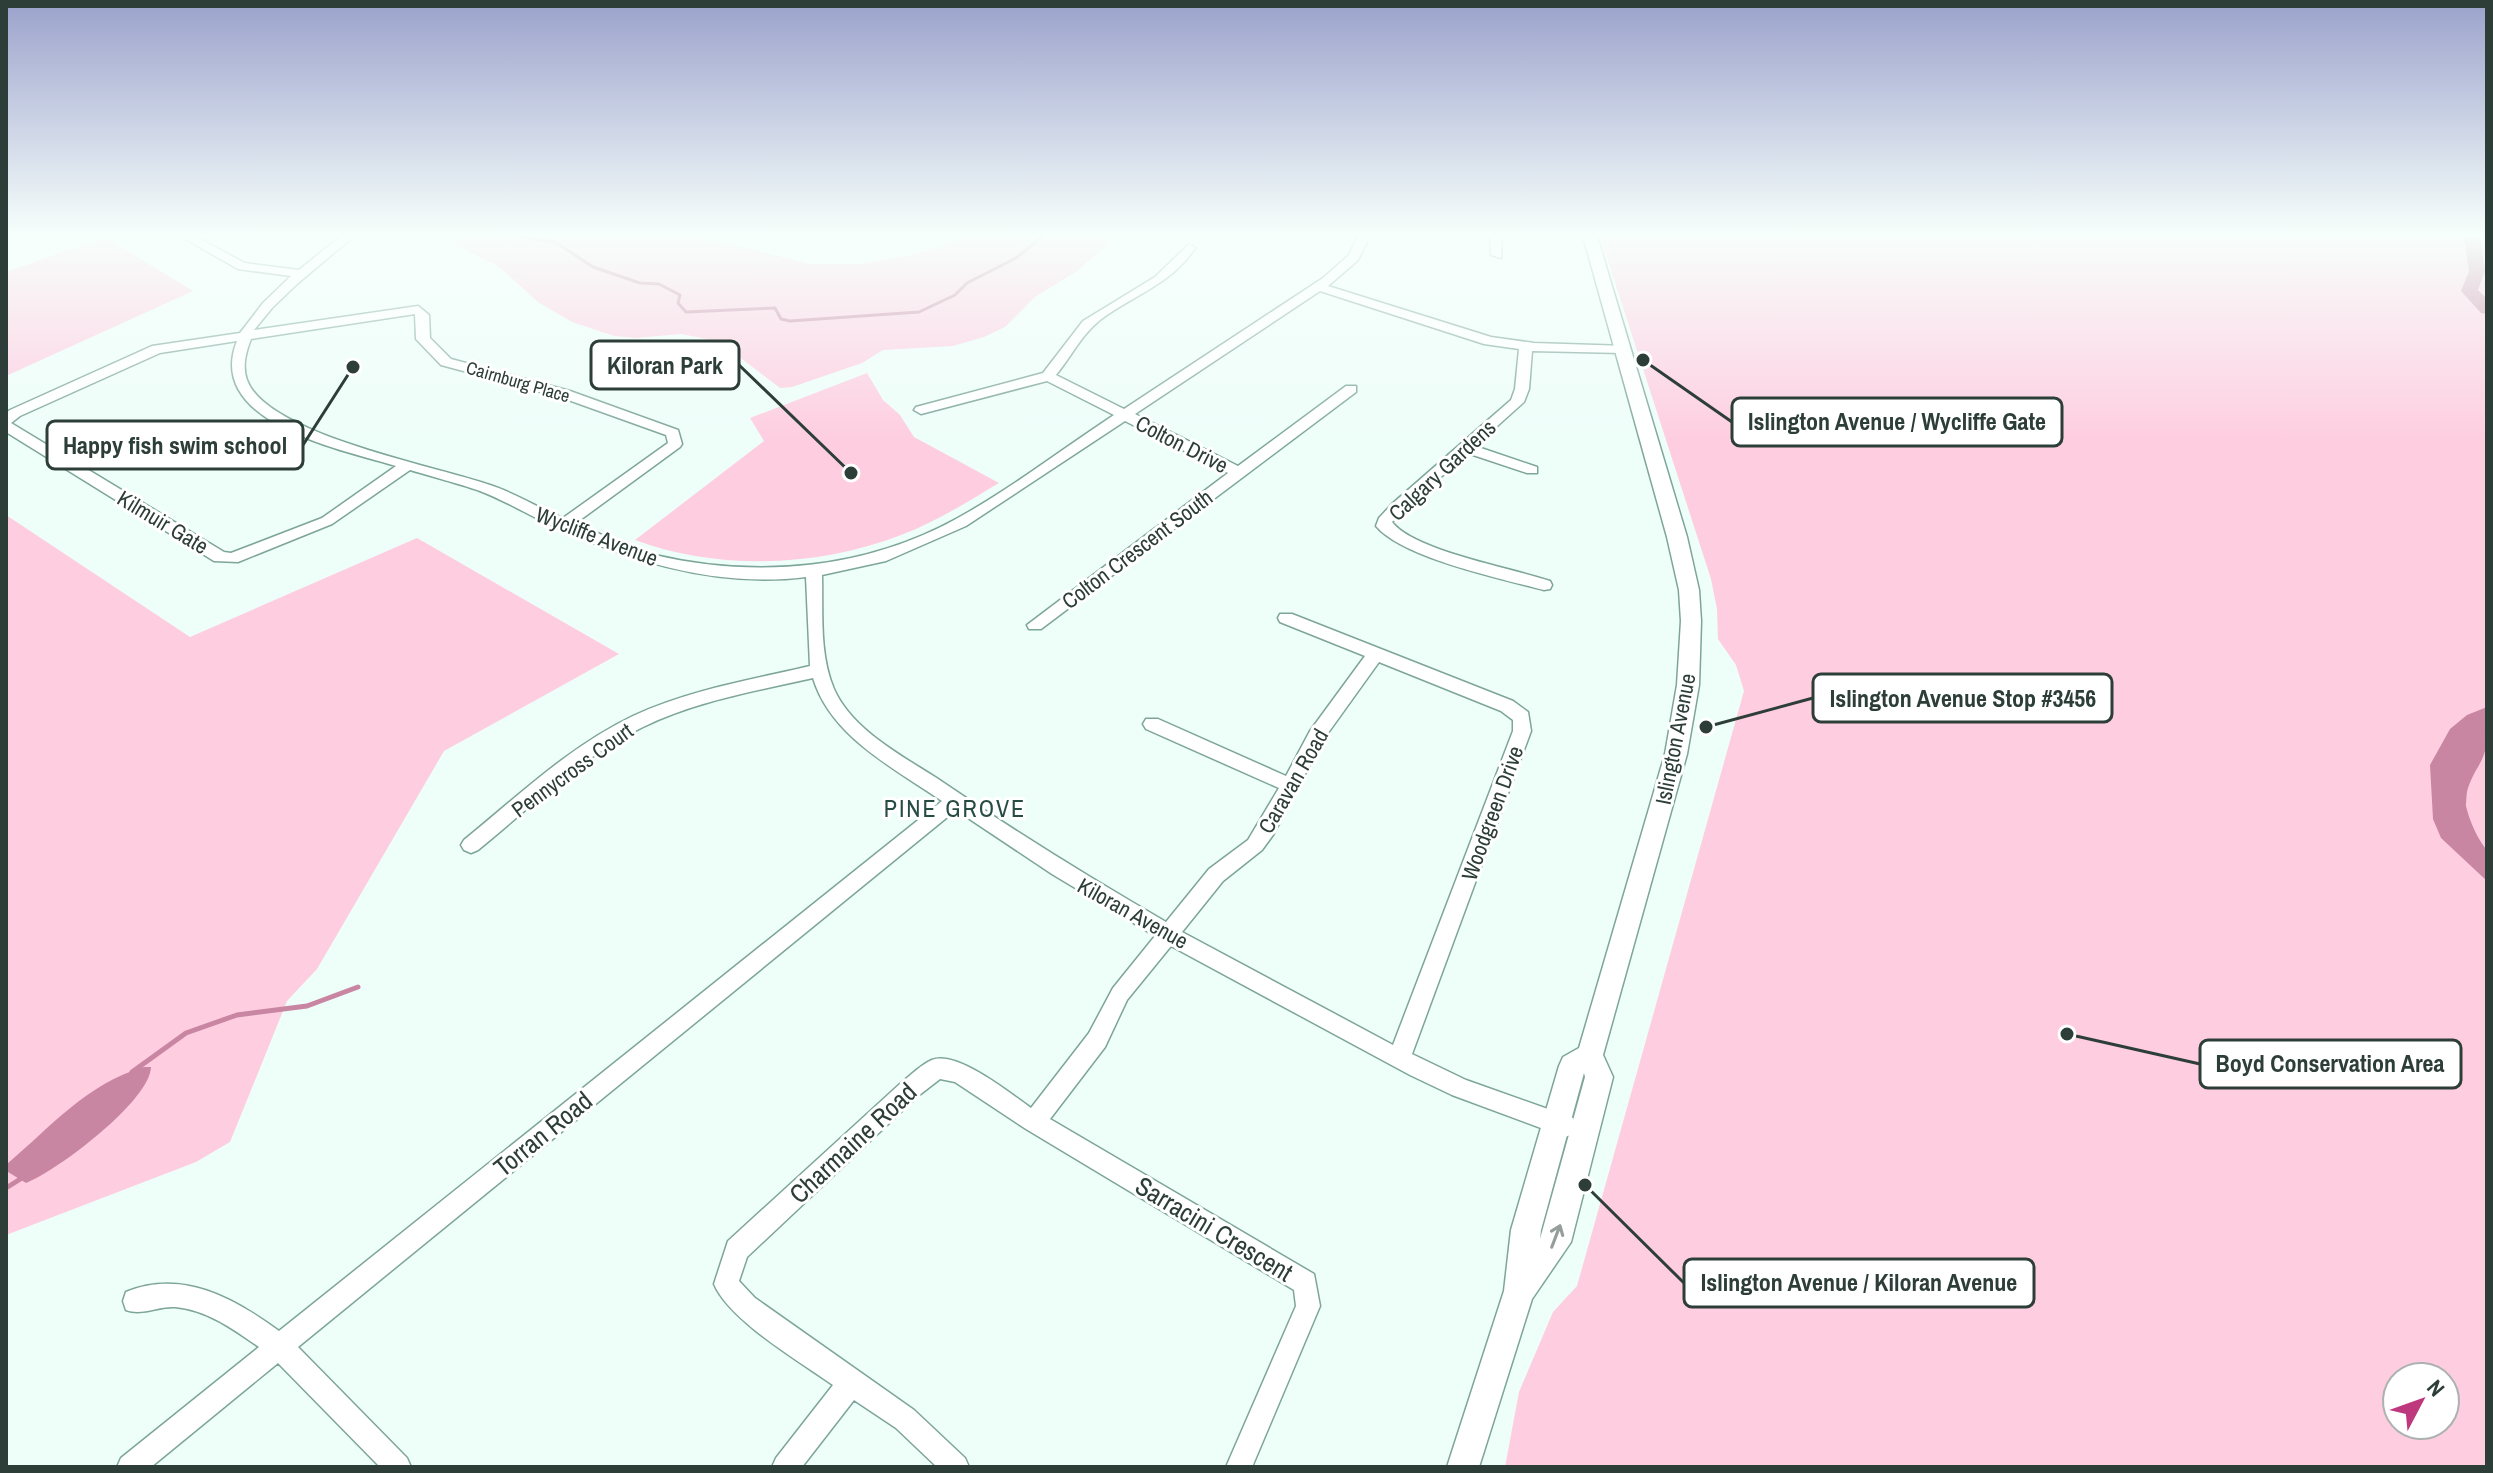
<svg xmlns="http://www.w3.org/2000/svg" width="2493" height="1473" font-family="'Archivo Narrow',sans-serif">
	<rect width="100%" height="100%" fill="#eefef9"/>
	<path fill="#fecde0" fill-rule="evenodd" d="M451,236H699L809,264H859L907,256L940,247L966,236H1117L1077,271L1035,297L1005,327L984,337L953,346L883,350L862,363L792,387L780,388L730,350L707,339L681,334L636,338L614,336L572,322L538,302L498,266L455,245Z
		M1600,236H2487V1467H1505L1519,1392L1553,1312L1577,1286L1744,691L1736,665L1718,639L1717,609L1711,579ZM2397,1377H2445V1425H2397Z
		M105,237L193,291L6,376V272Z
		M867,373L883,400L900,415L914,437L999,483C967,502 936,522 901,535C819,567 718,571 635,540L764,441L750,418Z
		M6,515L190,637L417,538L619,654L444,751L317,969L287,1001L230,1142L196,1162L6,1235Z"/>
	<path fill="#c886a2" d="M2487,707V740C2446,756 2465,824 2487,850V881L2441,838L2433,819L2430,765L2450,729L2467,715Z
		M144,1067H151C150,1101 57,1171 26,1183L8,1172L7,1164C52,1126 86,1084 144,1067Z"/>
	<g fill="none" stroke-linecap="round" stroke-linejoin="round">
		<path stroke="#c886a2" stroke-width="3" d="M514,236L555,242L593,267L640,283L659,284L680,295L678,303L686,312L775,308L781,319L790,321L919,312L955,295L967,283L1016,258L1043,236"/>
		<path stroke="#c886a2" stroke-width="5" d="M132,1072L186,1033L237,1015L307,1006L358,987
			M6,1188L22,1178"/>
		<path fill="#c886a2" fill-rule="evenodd" d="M2464,236H2480L2485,271L2478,290L2487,299V314L2481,313L2461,291L2469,271Z
			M2487,731C2487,763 2477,762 2468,788C2465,797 2468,805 2463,814L2454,817L2445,814C2433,792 2465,738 2487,731Z"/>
		<g stroke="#7da59a" stroke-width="3">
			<path id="minor" d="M180,236H194L245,263L299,270L341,236H354L297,284L272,308L254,330L418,306L429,315L430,338L451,359L570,391L678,430L682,444L680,447L576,523C601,534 628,549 655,555C756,579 865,569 956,519C1011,489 1062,449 1114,415L1047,381L921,414L914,410L916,407L1043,373L1083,321L1155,277L1189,244L1195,248C1171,285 1133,295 1100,320C1081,335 1071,357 1056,375L1124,409L1323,278L1349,255L1358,236H1370L1358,260L1328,286L1491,337L1534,343L1627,346V352L1622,353L1532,351L1529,389L1524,402L1475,446L1537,467V473H1527L1467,453L1392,522C1414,551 1512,568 1550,581L1552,585L1550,589L1544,590C1502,579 1403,558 1376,526L1379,518L1392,504L1511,400L1515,389L1519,349L1484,344L1320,291L1135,414L1238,466L1346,386H1356V392L1041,629H1029L1027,625L1228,473L1125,421L966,526L886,561L822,575C823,612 819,654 834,689C853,732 907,758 944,783C1016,832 1090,878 1166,922L1209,869L1248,840L1279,788L1146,729L1143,724L1146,719H1158L1286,776L1310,731L1365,656L1280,622L1278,618L1280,614H1292L1513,701L1528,712L1531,731L1412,1054L1466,1080L1573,1118L1576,1126L1573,1134L1565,1137L1452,1095L1410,1075L1171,946L1127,1000L1105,1047L1050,1119L1314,1274L1320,1306L1252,1467H1226L1296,1306L1294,1290L1026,1129L955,1082L940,1079L918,1096L747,1257L739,1281L755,1298L914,1410L965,1458L969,1467H937L896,1428L854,1400L802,1467H772L776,1458L833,1385C800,1362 729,1320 714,1284L728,1241L902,1082C911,1075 922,1064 932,1060C957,1050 1011,1094 1031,1108L1089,1033L1113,988L1155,936L1052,874L956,810L298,1347L407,1458L411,1467H380L278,1363L151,1467H117L121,1458L259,1347C233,1329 207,1310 175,1307C158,1306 142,1316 126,1310L123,1301L126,1292C182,1269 234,1298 279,1331L942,801C894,768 831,737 813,678C756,691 696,701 643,727C581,757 531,807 478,850L471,853L464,850L461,845L464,840C518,796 570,746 633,716C689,690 750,680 810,666L806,577C720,588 634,563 557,528C532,517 506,501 480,491C457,483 433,477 410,470L332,524L238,562L214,561L6,432V413L10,410L152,346L240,333L263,303L291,276L238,269ZM415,314L416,339L441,365L560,397L666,435L668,443L563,518C538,508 515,493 490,485C436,466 267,435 247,380C242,366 246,352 251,339ZM237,341C204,423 343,450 396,466L322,518L231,553L224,552L11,423L20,416L160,353ZM1379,662L1501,711L1513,720V731L1393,1045L1182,932L1223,881L1262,850L1273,835L1323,740Z
				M1490,236H1502L1501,258L1491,255Z"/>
		</g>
		<g stroke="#7da59a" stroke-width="3">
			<path id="major" d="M1583,236H1597L1687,537L1699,590L1701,621L1699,685L1687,754L1603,1055L1613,1077L1571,1242L1532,1299L1479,1467H1447L1504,1291L1511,1230L1559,1066L1563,1057L1579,1048L1665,754L1677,685L1681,621L1679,590L1667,537ZM1584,1073L1585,1077L1540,1239L1541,1230Z"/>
		</g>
		<use href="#minor" fill="#fff" fill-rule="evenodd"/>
		<use href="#major" fill="#fff" fill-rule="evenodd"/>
	</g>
	<defs><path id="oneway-shaft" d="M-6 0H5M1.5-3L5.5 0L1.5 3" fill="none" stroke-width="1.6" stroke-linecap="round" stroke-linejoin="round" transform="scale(2)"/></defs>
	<use stroke="#969e9c" href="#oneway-shaft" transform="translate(1556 1236) rotate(-69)"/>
	<linearGradient id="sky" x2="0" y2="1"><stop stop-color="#9ba2cc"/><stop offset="0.53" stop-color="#f7fffc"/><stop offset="1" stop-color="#f7fffc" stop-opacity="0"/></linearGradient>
	<rect width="2493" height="442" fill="url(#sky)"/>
	<g text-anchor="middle" stroke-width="6" stroke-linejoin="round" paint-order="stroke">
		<g font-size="18" fill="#2d3e39" stroke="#fff">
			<text transform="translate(518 382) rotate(16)" y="6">Cairnburg Place</text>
		</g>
		<g font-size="22" fill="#2d3e39" stroke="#fff">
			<text transform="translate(1182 444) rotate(27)" y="8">Colton Drive</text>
			<text transform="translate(1442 470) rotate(-43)" y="8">Calgary Gardens</text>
			<text transform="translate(163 522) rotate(31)" y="8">Kilmuir Gate</text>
			<text transform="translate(597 536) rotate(21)" y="8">Wycliffe Avenue</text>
			<text transform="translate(1137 549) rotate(-37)" y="8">Colton Crescent South</text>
			<text transform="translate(1675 739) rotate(-79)" y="8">Islington Avenue</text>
			<text transform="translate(572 770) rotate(-36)" y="8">Pennycross Court</text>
			<text transform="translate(1293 781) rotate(-60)" y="8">Caravan Road</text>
			<text transform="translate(1492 813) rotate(-70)" y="8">Woodgreen Drive</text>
			<text transform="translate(1133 913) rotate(29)" y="8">Kiloran Avenue</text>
		</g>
		<g font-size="24" letter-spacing="2" fill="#274c43" stroke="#fff">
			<text x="955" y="817">PINE GROVE</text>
		</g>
		<g font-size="26" fill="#2d3e39" stroke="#fff">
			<text transform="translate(543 1134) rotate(-39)" y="9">Torran Road</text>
			<text transform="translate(853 1143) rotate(-43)" y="9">Charmaine Road</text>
			<text transform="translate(1214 1229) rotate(31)" y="9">Sarracini Crescent</text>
		</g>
	</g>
	<path fill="none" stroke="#2d3e39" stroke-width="3" d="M851 473L739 365M1643 360L1732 422M353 367L303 445M1706 727L1813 698M2067 1034L2200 1064M1585 1185L1684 1283"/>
	<g fill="#2d3e39" stroke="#fff" stroke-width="3">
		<circle cx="851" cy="473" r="8"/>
		<circle cx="1643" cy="360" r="8"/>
		<circle cx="353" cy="367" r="8"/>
		<circle cx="1706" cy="727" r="8"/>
		<circle cx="2067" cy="1034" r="8"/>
		<circle cx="1585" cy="1185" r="8"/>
	</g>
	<g fill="#fff" stroke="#2d3e39" stroke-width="3">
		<rect x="591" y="341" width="148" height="48" rx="8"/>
		<rect x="1732" y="398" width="330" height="48" rx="8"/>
		<rect x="47" y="421" width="256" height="48" rx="8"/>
		<rect x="1813" y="674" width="299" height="48" rx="8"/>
		<rect x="2200" y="1040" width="261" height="48" rx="8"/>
		<rect x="1684" y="1259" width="350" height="48" rx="8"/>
	</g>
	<g font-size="24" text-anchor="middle" font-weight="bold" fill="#2d3e39">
		<text x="665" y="374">Kiloran Park</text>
		<text x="1897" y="430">Islington Avenue / Wycliffe Gate</text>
		<text x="175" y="454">Happy fish swim school</text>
		<text x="1963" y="707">Islington Avenue Stop #3456</text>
		<text x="2330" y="1072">Boyd Conservation Area</text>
		<text x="1859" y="1291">Islington Avenue / Kiloran Avenue</text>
	</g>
	<rect width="2493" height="1473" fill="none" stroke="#2d3e39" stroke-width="16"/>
	<g transform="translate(2421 1401) rotate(49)"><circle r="38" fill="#ffffff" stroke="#abb2b0" stroke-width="2"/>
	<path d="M0-6L14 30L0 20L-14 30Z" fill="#bd387d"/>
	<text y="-12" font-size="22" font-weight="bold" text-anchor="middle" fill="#2d3e39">N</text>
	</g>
</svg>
